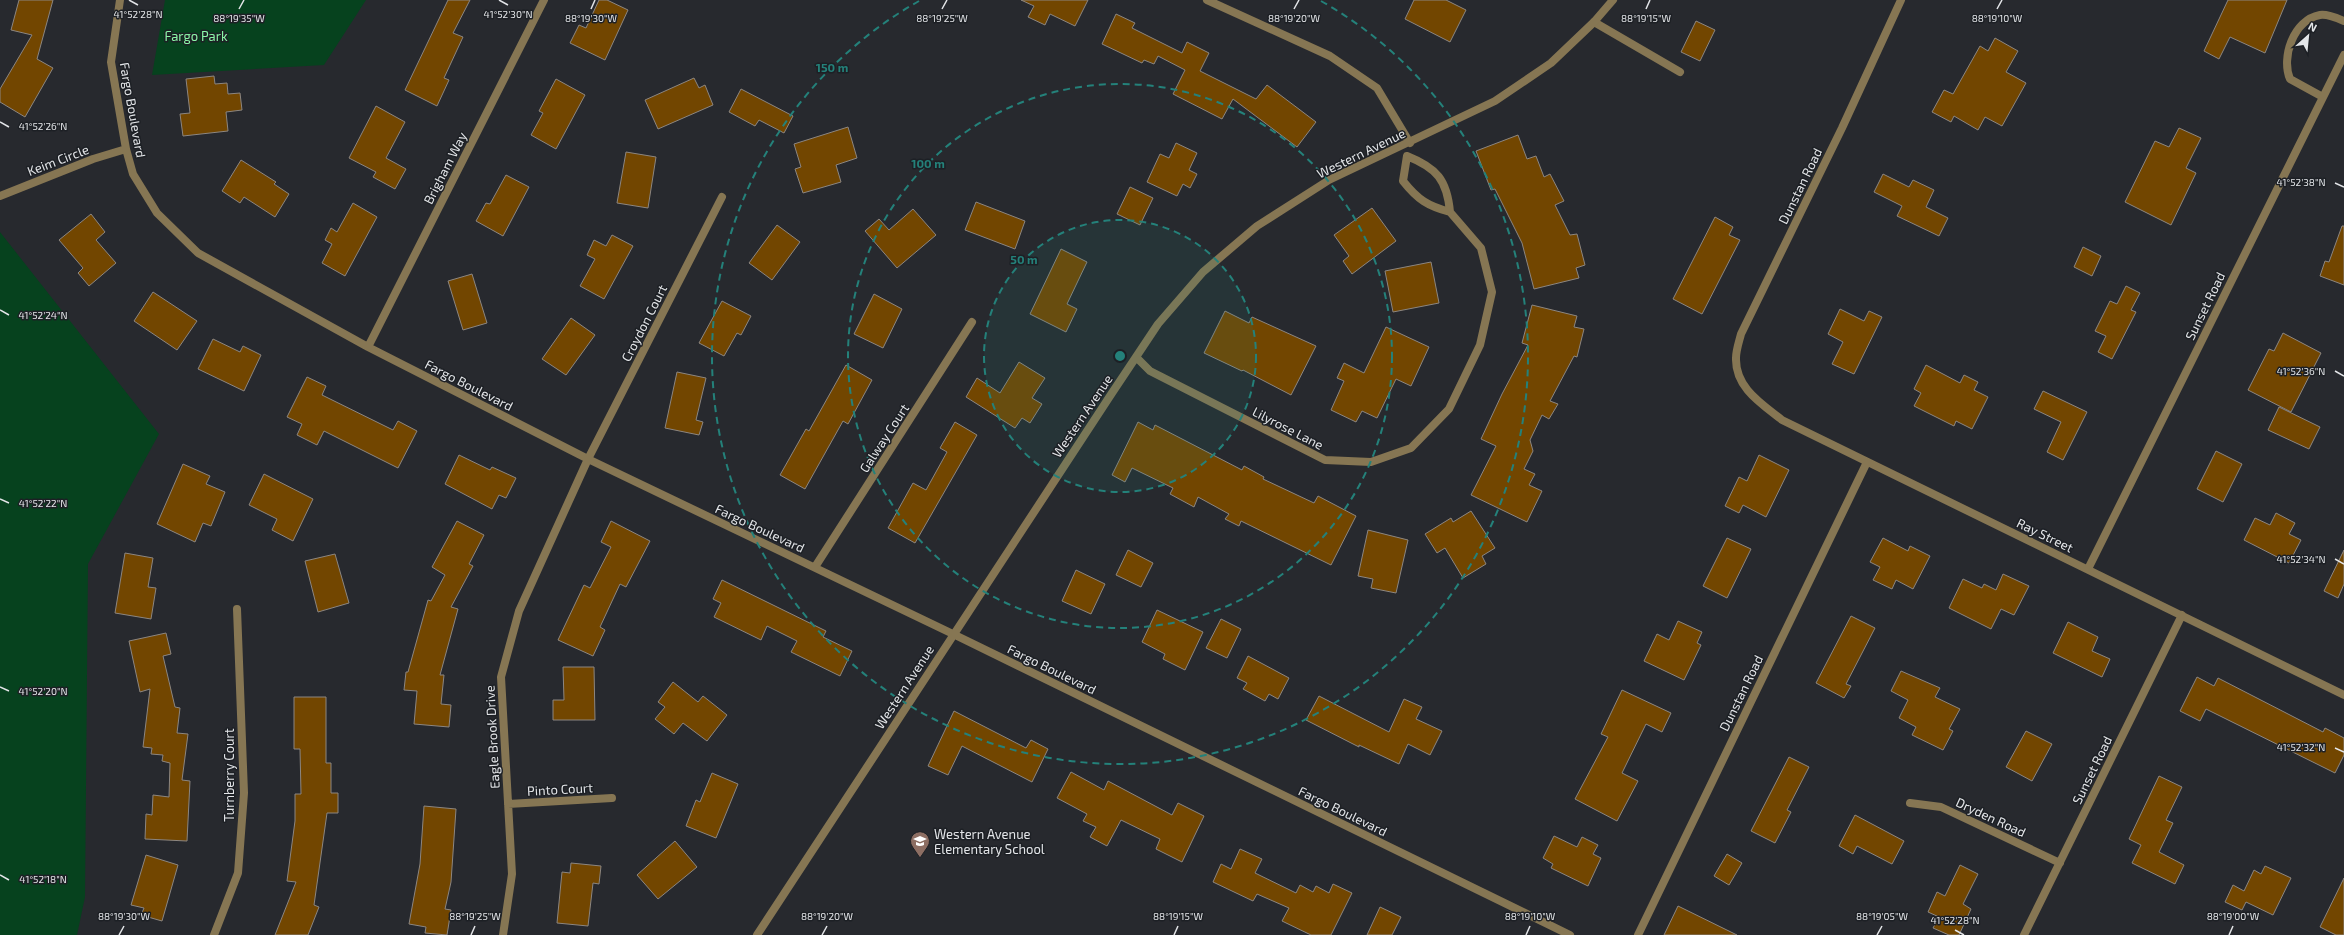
<svg xmlns="http://www.w3.org/2000/svg" width="2344" height="935" font-family="'Exo 2',sans-serif">
	<rect width="100%" height="100%" fill="#27292e"/>
	<path fill="#06421e" d="M165,0H366L324,65L152,75Z
		M0,232L159,434L88,564L85,897L77,935H0Z"/>
	<path fill="#724600" stroke="#8c8681" d="M19,0H53L37,59L53,68L25,117L0,102V89L32,35L11,30Z
		M448,0H470L453,33L463,37L444,78L449,80L437,106L405,90Z
		M599,0H607L628,10L605,60L570,43L579,25L586,28Z
		M1021,0H1088L1075,26L1050,14L1045,25L1028,17L1034,6Z
		M1414,0H1446L1466,10L1450,42L1405,19Z
		M2228,0H2287L2265,53L2230,37L2219,59L2204,51Z
		M1116,14L1135,23L1132,28L1182,53L1187,42L1209,53L1200,71L1256,99L1267,85L1316,122L1297,147L1233,99L1222,119L1173,94L1185,70L1158,56L1154,64L1144,60L1142,63L1102,44Z
		M1696,21L1715,30L1700,61L1681,52Z
		M1995,38L2018,51L2006,72L2026,83L2002,126L1985,117L1978,130L1954,116L1951,122L1932,112L1944,90L1953,94L1980,46L1988,51Z
		M214,76L215,84L227,83L228,94L240,93L242,110L226,112L228,131L183,136L180,114L190,113L186,79Z
		M694,78L699,88L705,85L713,105L658,129L645,100Z
		M556,79L585,95L556,149L531,135L543,113L539,111Z
		M741,89L793,116L784,133L759,120L755,126L729,112Z
		M376,106L405,122L386,158L406,169L395,189L373,177L376,172L349,158Z
		M848,127L857,158L836,165L841,182L803,193L795,169L801,167L794,144Z
		M2179,128L2201,138L2186,168L2196,173L2171,225L2125,202L2155,141L2169,147Z
		M1518,135L1527,159L1536,156L1544,177L1550,174L1564,201L1555,205L1570,235L1577,234L1585,265L1576,268L1579,278L1534,289L1522,243L1495,189L1491,190L1476,151Z
		M1176,143L1197,153L1189,170L1197,174L1190,188L1183,184L1177,196L1147,182L1160,154L1169,158Z
		M626,152L656,157L648,208L617,203Z
		M241,160L276,182L274,184L289,194L275,217L244,197L240,203L222,191Z
		M1883,174L1909,187L1913,180L1934,190L1926,207L1948,218L1939,236L1897,216L1902,206L1874,192Z
		M506,175L529,187L503,236L476,221L486,203L490,204Z
		M1130,187L1153,198L1140,225L1117,214Z
		M976,202L1025,221L1015,249L965,230Z
		M353,203L377,217L345,276L322,263L332,244L325,240L331,228L337,232Z
		M1372,208L1396,241L1352,274L1343,261L1349,256L1334,235Z
		M913,209L936,235L897,268L865,231L879,219L889,230Z
		M91,214L105,232L96,240L116,263L89,286L78,273L83,268L59,240Z
		M1715,217L1733,227L1729,235L1740,240L1702,314L1673,299Z
		M777,225L800,242L772,280L749,263Z
		M2342,226H2344V285L2320,276L2325,261L2329,262Z
		M612,235L633,246L604,299L580,286L595,259L587,255L594,240L606,246Z
		M2083,247L2101,256L2092,276L2074,267Z
		M1061,249L1087,262L1067,304L1077,309L1066,332L1030,314Z
		M1431,262L1439,303L1393,312L1385,271Z
		M472,274L487,323L463,330L448,281Z
		M2126,286L2140,293L2131,310L2136,312L2112,359L2098,352L2106,336L2095,331L2110,301L2117,304Z
		M153,292L197,321L177,350L134,321Z
		M874,294L902,309L883,348L854,334Z
		M722,301L751,316L741,335L737,333L724,356L699,343Z
		M1532,305L1577,316L1574,327L1584,329L1577,357L1574,356L1550,401L1558,404L1549,419L1542,415L1530,440L1533,451L1524,469L1535,474L1529,485L1542,491L1527,522L1471,495L1496,446L1481,439L1502,394L1528,345L1522,343Z
		M1840,309L1864,321L1869,311L1882,317L1854,374L1832,364L1843,342L1828,334Z
		M1225,311L1249,323L1252,317L1316,346L1291,395L1243,370L1242,371L1204,353Z
		M571,318L595,335L566,375L542,359Z
		M1386,327L1429,347L1411,386L1396,379L1377,418L1362,411L1356,422L1331,410L1344,381L1337,378L1344,363L1364,373Z
		M2283,333L2321,353L2291,412L2248,390L2269,349L2274,351Z
		M213,339L240,352L243,346L261,355L244,391L198,369Z
		M1019,362L1045,378L1032,398L1042,404L1030,423L1022,418L1015,428L966,397L977,378L1000,393Z
		M846,365L872,380L848,424L843,421L805,489L780,475L806,429L809,431Z
		M1926,365L1960,383L1964,375L1978,382L1974,390L1988,397L1972,429L1956,421L1954,426L1914,406L1921,393L1914,389Z
		M677,372L706,378L696,420L703,422L699,435L665,428Z
		M307,377L326,386L322,395L393,430L398,421L417,431L398,468L324,431L317,445L297,435L302,424L287,417Z
		M2043,391L2087,412L2063,460L2047,452L2061,422L2034,409Z
		M2279,407L2320,427L2309,449L2268,430Z
		M955,422L977,435L915,543L888,528L913,483L926,490L947,452L940,448Z
		M1138,422L1153,430L1155,425L1242,470L1244,466L1264,477L1263,479L1314,503L1318,496L1356,516L1331,565L1241,521L1239,526L1225,519L1229,514L1198,497L1194,507L1170,494L1173,488L1132,468L1125,482L1112,475Z
		M2216,451L2242,464L2223,502L2197,489Z
		M459,455L490,470L492,467L516,478L506,498L499,495L492,509L445,484Z
		M1759,455L1789,470L1766,517L1743,505L1739,513L1725,506L1739,477L1747,481Z
		M183,464L210,476L206,484L225,492L211,526L203,523L195,542L157,524Z
		M264,474L313,499L293,541L272,530L277,519L249,505Z
		M1471,511L1495,548L1482,556L1486,564L1463,578L1445,548L1437,553L1425,534L1451,518L1453,522Z
		M2276,513L2295,523L2289,534L2301,540L2289,563L2244,540L2255,518L2270,525Z
		M457,521L484,535L469,564L473,566L451,607L458,609L440,675H444L441,704L451,705L449,727L414,724L417,691L404,690L406,672H408L428,600L431,601L445,575L432,567Z
		M611,521L650,541L626,587L620,584L600,627L605,630L593,656L558,640L584,585L590,588L611,547L601,542Z
		M1368,530L1408,540L1396,593L1371,588L1373,579L1358,576Z
		M1727,538L1751,549L1727,598L1703,586Z
		M1883,538L1908,551L1910,546L1930,556L1913,589L1896,580L1892,589L1873,580L1880,567L1870,562Z
		M1128,550L1153,563L1141,587L1116,575Z
		M2344,550V584L2338,598L2324,591Z
		M125,553L153,558L148,587L156,588L151,619L115,613Z
		M335,554L349,603L318,612L305,561Z
		M1076,570L1105,584L1091,614L1062,601Z
		M2003,574L2029,586L2014,615L2001,609L1991,629L1949,608L1963,579L1982,588L1984,584L1996,590Z
		M722,580L826,631L823,637L852,651L840,676L791,652L797,641L767,626L761,640L714,617L721,603L713,599Z
		M1157,610L1203,632L1185,670L1163,659L1165,654L1142,642Z
		M1851,616L1875,628L1846,684L1851,686L1844,698L1816,683Z
		M1221,619L1241,629L1227,658L1206,648Z
		M1678,621L1702,632L1697,643L1701,645L1684,680L1644,661L1657,634L1669,640Z
		M2068,622L2098,637L2092,651L2110,659L2102,677L2053,653Z
		M166,633L171,654L163,656L175,707L180,708L177,733L188,734L182,780L190,781L187,841L145,839L146,814L152,815L153,795L169,797L170,763L162,761L163,755L151,754L152,748L143,747L150,689L140,692L129,641Z
		M1248,656L1289,678L1278,699L1269,694L1265,701L1243,689L1247,683L1237,678Z
		M563,667H594L595,720H553V700H564Z
		M1901,671L1940,688L1935,697L1960,709L1949,729L1953,731L1943,750L1912,735L1916,727L1899,718L1908,700L1891,691Z
		M2197,677L2214,686L2218,678L2323,732L2325,728L2344,738V755L2335,773L2206,709L2200,721L2180,711Z
		M673,682L698,702L703,696L727,715L707,741L683,723L674,734L655,719L665,707L658,702Z
		M1622,690L1671,713L1662,732L1646,724L1622,773L1638,781L1617,821L1575,799L1608,737L1601,734Z
		M1319,696L1389,732L1404,699L1422,707L1416,719L1442,731L1430,755L1408,744L1399,764L1359,745V747L1306,720Z
		M294,697H326V763H331V793H338V813H327L314,905L319,907L308,935H275L296,882L287,881L295,821V794H301L300,749H294Z
		M954,711L1026,748L1031,740L1048,749L1032,782L962,746L948,775L928,766Z
		M2026,731L2052,744L2032,781L2006,767Z
		M1789,757L1809,767L1787,810L1791,812L1775,843L1751,831Z
		M1071,772L1104,790L1108,781L1172,815L1178,803L1204,816L1182,862L1156,849L1160,839L1121,820L1107,846L1090,837L1096,827L1083,821L1087,814L1057,798Z
		M712,773L738,784L716,838L686,826L696,800L700,802Z
		M2159,776L2182,787L2166,820L2173,823L2159,852L2184,865L2175,884L2132,863L2141,845L2129,839Z
		M424,806L456,809L451,882L445,909L451,910L447,935L425,933L426,927L409,924L420,864Z
		M1855,815L1904,841L1892,864L1857,846L1853,854L1839,846Z
		M1554,836L1577,847L1582,837L1598,845L1593,854L1601,858L1588,886L1551,868L1553,864L1543,858Z
		M675,841L697,867L658,899L637,875Z
		M1240,849L1262,859L1255,873L1296,893L1300,885L1313,892L1316,886L1329,893L1333,884L1352,893L1331,935H1311L1282,921L1289,908L1257,894L1253,901L1213,882L1221,864L1231,869Z
		M1727,854L1742,863L1729,885L1714,876Z
		M146,855L178,865L162,921L141,915L144,908L131,905Z
		M571,863L601,866L599,884L593,883L588,926L557,923L562,872L570,873Z
		M1960,865L1978,874L1963,904L1971,909L1959,935H1949L1933,928L1939,917L1928,912L1937,892L1945,896Z
		M2265,866L2291,878L2273,915L2246,902L2242,910L2225,902L2233,885L2244,891L2254,870L2261,874Z
		M2344,878V935H2336L2320,927Z
		M1678,906L1737,935H1664Z
		M1380,907L1401,917L1392,935H1367Z"/>
	<g fill="none" stroke-linecap="round" stroke-linejoin="round">
		<path stroke="#867653" stroke-width="8" d="M1594,22L1680,72
			M2321,96L2290,79C2281,58 2293,20 2320,15C2327,14 2337,18 2344,21"/>
		<path stroke="#867653" stroke-width="8" d="M120,0L111,62L126,149L133,174L157,213L198,253L368,347L588,459L953,634L1570,935
			M1207,0L1330,56L1377,88L1410,143
			M1901,0L1842,128L1741,334C1739,342 1736,350 1736,358C1735,388 1762,404 1782,420L2344,695
			M1407,156C1437,168 1447,180 1450,212C1428,206 1418,200 1403,181Z
			M0,196L93,159L126,149
			M368,347L544,0
			M1136,357L1150,371L1325,460L1371,462L1411,448L1449,409L1480,345L1492,292L1481,248L1450,212
			M815,567L972,322
			M2088,569L2344,55
			M1910,803L1941,807L2060,863
			M508,804L612,798
			M214,935L238,873L244,793L237,609
			M503,935L512,874L501,677L519,611L588,459L722,197
			M757,935L1112,393L1158,324L1203,272L1257,226L1329,180L1495,101L1551,63L1594,22L1613,0
			M1638,935L1867,462
			M2024,935L2182,615"/>
	</g>
	<path fill="none" stroke="#e3e5e8" stroke-width="1.5" d="M129,0L138,5M499,0L508,5M239,9L244,0M591,9L595,0M942,9L947,0M1294,9L1299,0M1646,9L1650,0M1997,9L2002,0M0,122L9,127M2335,183L2344,187M0,310L9,315M2335,371L2344,376M0,499L9,503M2335,559L2344,564M0,687L9,691M2335,748L2344,752M0,875L9,880M1955,930L1964,935M119,935L124,926M471,935L475,926M822,935L827,926M1174,935L1178,926M1526,935L1530,926M1877,935L1882,926M2229,935L2233,926"/>
	<circle cx="1120" cy="356" r="136" fill="#24817a" fill-opacity=".12"/>
	<g fill="none" stroke="#24817a" stroke-width="2" stroke-dasharray="7 5">
		<circle cx="1120" cy="356" r="136"/>
		<circle cx="1120" cy="356" r="272"/>
		<path d="M1321 1A408 408 0 1 1 919 1"/>
	</g>
	<defs>
		<g id="school-pin" transform="scale(1)"><path d="M0 17L-7.5 6A9.5 9.5 0 1 1 7.5 6Z" fill="#8d6e63" stroke="#1d2025"/><path d="M0-5L7-2L0 1L-7-2ZM-4 1L0 2.5L4 1V4Q0 6-4 4Z" fill="#fff"/></g>
	</defs>
	<g fill-rule="evenodd">
		<use href="#school-pin" x="920" y="841"/>
	</g>
	<g text-anchor="middle" stroke-width="3" stroke-linejoin="round" paint-order="stroke">
		<g font-size="13" fill="#8bf7a8" stroke="#1d2025">
			<text x="196" y="41">Fargo Park</text>
		</g>
		<g font-size="13" fill="#e3e5e8" stroke="#1d2025">
			<text transform="translate(133 110) rotate(80)" y="5">Fargo Boulevard</text>
			<text transform="translate(1361 153) rotate(-26)" y="5">Western Avenue</text>
			<text transform="translate(58 160) rotate(-21)" y="5">Keim Circle</text>
			<text transform="translate(445 168) rotate(-63)" y="5">Brigham Way</text>
			<text transform="translate(1800 186) rotate(-64)" y="5">Dunstan Road</text>
			<text transform="translate(2205 306) rotate(-64)" y="5">Sunset Road</text>
			<text transform="translate(644 323) rotate(-63)" y="5">Croydon Court</text>
			<text transform="translate(469 385) rotate(27)" y="5">Fargo Boulevard</text>
			<text transform="translate(1082 416) rotate(-56)" y="5">Western Avenue</text>
			<text transform="translate(1288 428) rotate(27)" y="5">Lilyrose Lane</text>
			<text transform="translate(884 438) rotate(-57)" y="5">Galway Court</text>
			<text transform="translate(760 528) rotate(25)" y="5">Fargo Boulevard</text>
			<text transform="translate(2045 535) rotate(26)" y="5">Ray Street</text>
			<text transform="translate(1052 669) rotate(26)" y="5">Fargo Boulevard</text>
			<text transform="translate(904 687) rotate(-57)" y="5">Western Avenue</text>
			<text transform="translate(1741 693) rotate(-64)" y="5">Dunstan Road</text>
			<text transform="translate(492 737) rotate(-93)" y="5">Eagle Brook Drive</text>
			<text transform="translate(2092 770) rotate(-64)" y="5">Sunset Road</text>
			<text transform="translate(229 775) rotate(-90)" y="5">Turnberry Court</text>
			<text transform="translate(560 789) rotate(-3)" y="5">Pinto Court</text>
			<text transform="translate(1343 811) rotate(26)" y="5">Fargo Boulevard</text>
			<text transform="translate(1991 817) rotate(25)" y="5">Dryden Road</text>
		</g>
		<g font-size="13" fill="#e3e5e8" stroke="#1d2025" text-anchor="start">
			<text x="934" y="839">Western Avenue<tspan x="934" dy="15">Elementary School</tspan></text>
		</g>
	</g>
	<g font-size="10" text-anchor="middle" fill="#e3e5e8" stroke="#1d2025" stroke-width="3" stroke-linejoin="round" paint-order="stroke">
		<text x="138" y="18">41°52'28"N</text>
		<text x="508" y="18">41°52'30"N</text>
		<text x="239" y="22">88°19'35"W</text>
		<text x="591" y="22">88°19'30"W</text>
		<text x="942" y="22">88°19'25"W</text>
		<text x="1294" y="22">88°19'20"W</text>
		<text x="1646" y="22">88°19'15"W</text>
		<text x="1997" y="22">88°19'10"W</text>
		<text x="43" y="130">41°52'26"N</text>
		<text x="2301" y="186">41°52'38"N</text>
		<text x="43" y="319">41°52'24"N</text>
		<text x="2301" y="375">41°52'36"N</text>
		<text x="43" y="507">41°52'22"N</text>
		<text x="2301" y="563">41°52'34"N</text>
		<text x="43" y="695">41°52'20"N</text>
		<text x="2301" y="751">41°52'32"N</text>
		<text x="43" y="883">41°52'18"N</text>
		<text x="124" y="920">88°19'30"W</text>
		<text x="475" y="920">88°19'25"W</text>
		<text x="827" y="920">88°19'20"W</text>
		<text x="1178" y="920">88°19'15"W</text>
		<text x="1530" y="920">88°19'10"W</text>
		<text x="1882" y="920">88°19'05"W</text>
		<text x="2233" y="920">88°19'00"W</text>
		<text x="1955" y="924">41°52'28"N</text>
	</g>
	<circle cx="1120" cy="356" r="6" fill="#24817a" stroke="#1d2025" stroke-width="2"/>
	<g font-size="12" text-anchor="middle" font-weight="bold" fill="#24817a" stroke="#1d2025" stroke-width="3" stroke-linejoin="round" paint-order="stroke">
		<text x="832" y="72">150 m</text>
		<text x="928" y="168">100 m</text>
		<text x="1024" y="264">50 m</text>
	</g>
	<g transform="translate(2308 36) rotate(27)" stroke="#1d2025" stroke-width="3" paint-order="stroke">
	<path d="M0-3L7 15L0 10L-7 15Z" fill="#e3e5e8"/>
	<text y="-6" font-size="11" font-weight="bold" text-anchor="middle" fill="#e3e5e8">N</text>
	</g>
</svg>
